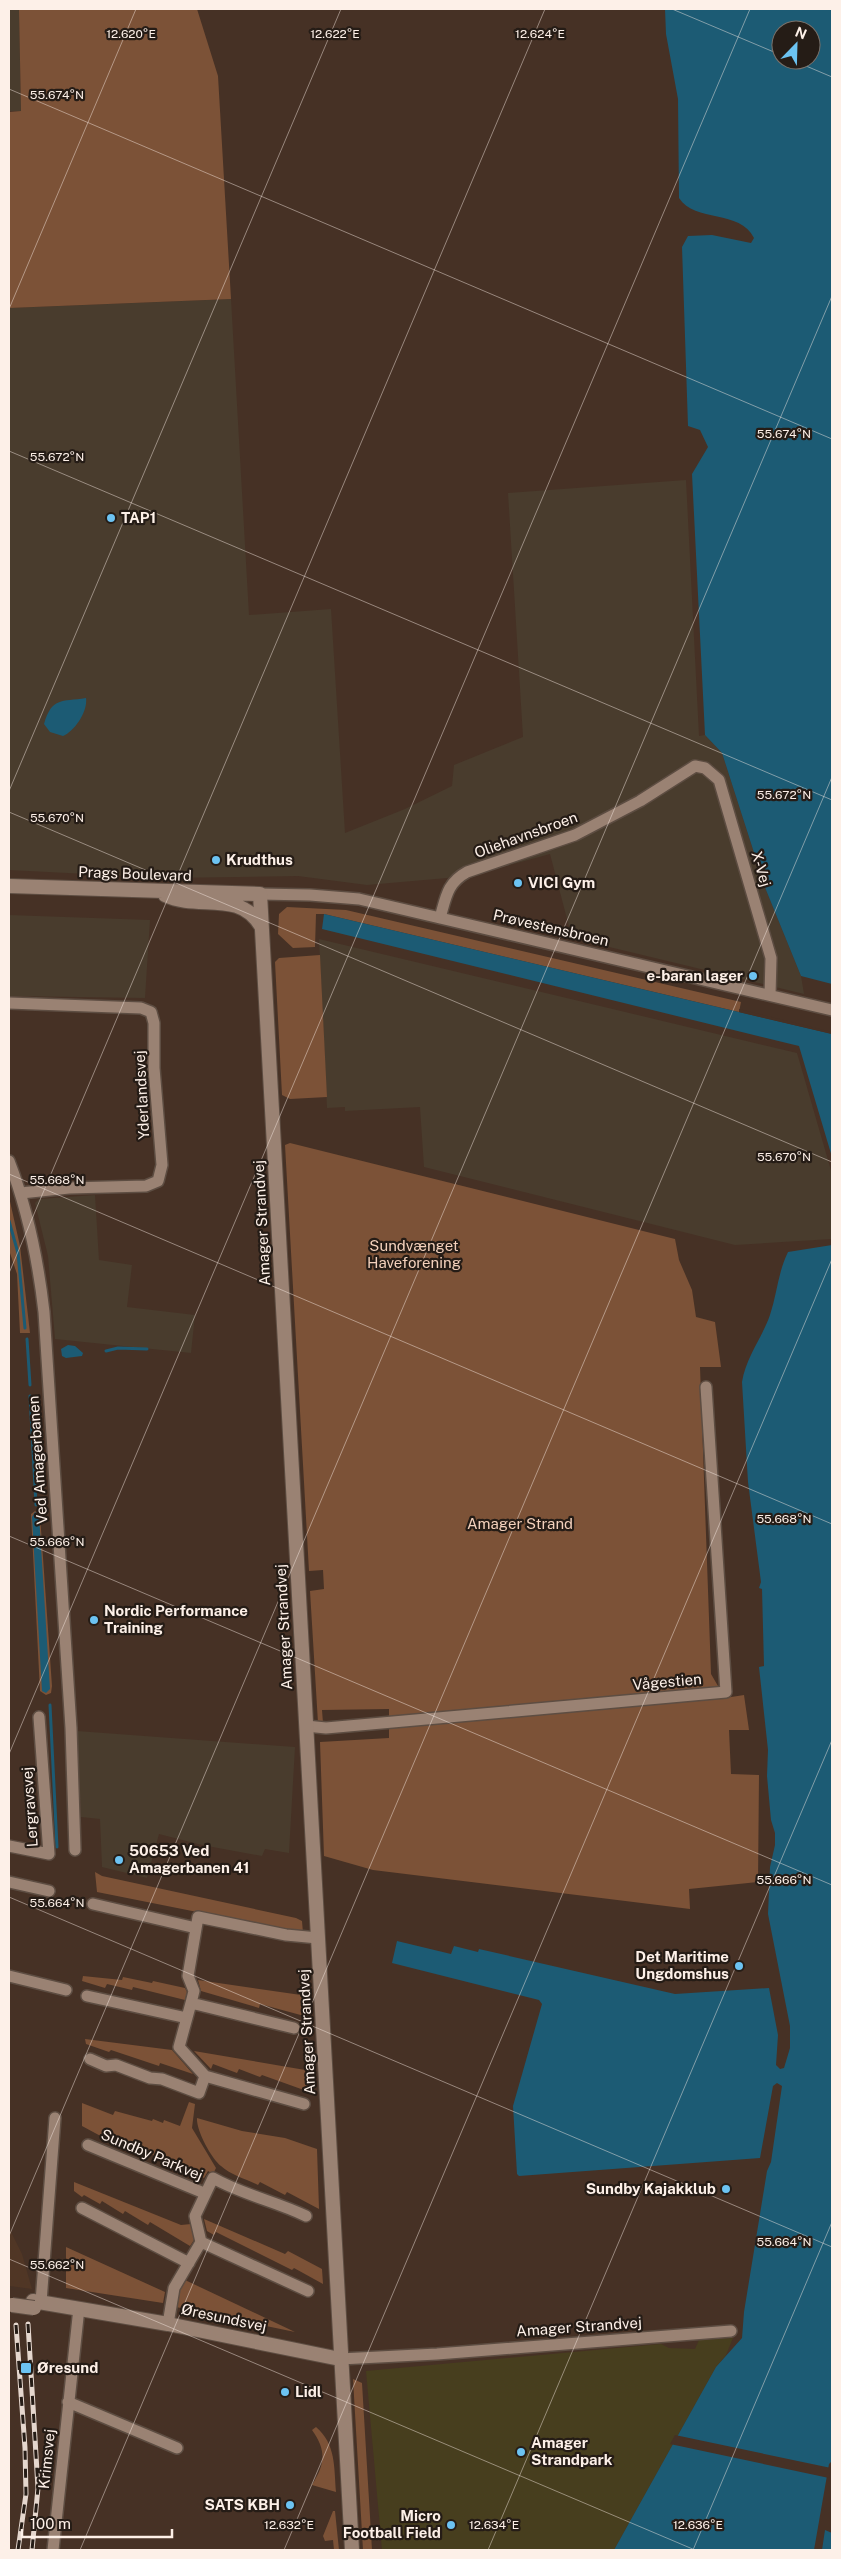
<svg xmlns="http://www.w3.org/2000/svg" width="841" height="2559" font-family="'Public Sans',sans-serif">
	<rect width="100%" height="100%" fill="#463125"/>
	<path fill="#503625" d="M9,2228L22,2254L32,2289L10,2286Z"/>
	<path fill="#493c2d" d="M9,9H19L21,111H9Z
		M231,299L249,615L331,609L345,833L405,809L452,786L454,765L523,737L508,493L686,480L699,736L705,735L722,753L766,890L801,976L804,994L572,938L550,854L470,876L367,885L298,876L165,878L9,870V308Z
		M9,915L150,920L145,998L9,996Z
		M319,939L797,1053L832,1174V1239L735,1245L424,1167L420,1107L345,1111V1107L327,1108Z
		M95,1195L99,1260L132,1265L127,1307L195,1315L191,1353L55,1339L48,1256L35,1203L39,1199Z
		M77,1731L295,1747L289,1853L265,1849L262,1856L202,1845L159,1834L147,1878L102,1867L100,1819L81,1817Z"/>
	<path fill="#7c5237" d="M19,9H197L218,76L231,299L9,308V112L21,111Z
		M287,907L346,910L741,1002L739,1012L324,914H316L315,947L293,948L278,934L279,914Z
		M320,955L327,1097L290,1099L282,1095L275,962L279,958Z
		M290,1143L675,1239L679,1260L692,1290L696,1317L715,1322L721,1367H700L711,1674L725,1698L744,1695L749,1730H729L731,1774L759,1775L758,1882L689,1889L690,1909L373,1870L324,1856L320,1742L389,1738V1709L322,1710L323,1723H318L310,1591L324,1589L323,1570L309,1571L285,1145Z
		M9,1197L20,1246L30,1333H20L17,1274L9,1250Z
		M35,1511L40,1515L52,1686L51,1693L46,1695L40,1691L31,1514Z
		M95,1872L102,1876L296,1918L302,1921L303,1933L97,1892Z
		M83,1976L122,1980L123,1977L152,1983L153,1981L185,1988L187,1992L185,2000L133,1987L132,1990L107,1984L105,1988L82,1981Z
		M198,1980L308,1996V2017L260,2004L259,2008L201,1991Z
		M85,2039L172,2050L193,2074L160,2063L159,2066L111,2050L109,2052L86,2044Z
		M194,2051L311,2071L315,2094L262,2075L260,2077L239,2069L237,2073L213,2064L211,2069Z
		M189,2102L195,2104L192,2128L216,2168L213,2174L208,2171L204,2178L157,2153L155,2156L134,2145L132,2149L110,2137L108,2140L82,2126V2103L113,2115L115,2111L152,2121L153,2119L163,2123L164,2120L180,2126Z
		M197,2118L242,2131L285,2138L317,2149L319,2209L287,2192L285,2195L260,2182L258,2185C246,2179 231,2175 221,2166C211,2158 196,2130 197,2118Z
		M74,2182L181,2225L191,2224L194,2240L190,2246L150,2222L148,2225L125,2211L123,2214L102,2201L100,2204L84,2195L82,2197L74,2191Z
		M204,2219L285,2254L288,2251L322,2269L323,2284L294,2268L292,2270L216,2232L214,2235L207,2231Z
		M66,2247L165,2292L163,2303L66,2288Z
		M185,2280L295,2332L176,2307L180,2287Z
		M353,2379L362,2383L372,2550H363Z
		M316,2427C336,2444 334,2467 336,2492L312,2485C325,2464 327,2451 312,2430Z
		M333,2511H335L339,2550H334L333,2540L325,2541L323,2536Z"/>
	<path fill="#473e1e" d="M733,2338L726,2355L716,2367L614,2550H382L366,2371L661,2344L669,2348L695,2349L699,2340Z"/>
	<path fill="#1c5b74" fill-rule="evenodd" d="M665,9H832V984L801,976L766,890L722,753L705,735L692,474L708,447L700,430L688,426L682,247L688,236L712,235L751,243L754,238C740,209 695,223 679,198L678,99L666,34ZM781,30H811V60H781Z
		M86,698C88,711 75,731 63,736L50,732L44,724C52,697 61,702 86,698Z
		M324,914L832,1034V1157L799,1046L322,929Z
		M832,1245V2461L829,2464L814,2550H614L716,2367L742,2338L744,2312L767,2171L771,2162L782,2086L777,2083L773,2086L760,2158L519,2176L517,2174L513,2106L542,2004L539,2000L392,1963L397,1941L451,1954L454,1946L478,1952L479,1949L675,1994L769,1988L778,2035L776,2065L780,2069L784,2068L790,2048V2026L768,1914L770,1867L775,1845V1833L771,1820L767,1776L768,1750L759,1667L764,1666L762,1589L759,1588L761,1582L748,1482L742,1382C746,1357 762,1338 770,1315C777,1294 778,1272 788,1252Z
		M68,1345L75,1346L83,1353L82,1356L66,1358L62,1356L61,1349Z
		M35,1512L39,1515L50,1689L46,1693L42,1691L32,1517Z
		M825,2530L832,2533V2550H822Z"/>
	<path fill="#463125" d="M739,1009L832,1032V1034L739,1012Z
		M675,2435L831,2468L829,2478L670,2444Z"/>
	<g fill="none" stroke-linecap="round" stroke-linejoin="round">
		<path stroke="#1c5b74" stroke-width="3" d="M9,1221L18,1253L25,1328
			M27,1339L30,1385
			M106,1351L118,1348L147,1349
			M30,1396L36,1505
			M50,1705L57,1847"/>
		<g stroke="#5d4d42" stroke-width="14">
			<path id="minor" d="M260,894L310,895L359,899L832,1010
				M440,918C446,897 447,883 467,872L575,835L640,801L695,766L705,768L719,780L771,958L770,995
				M9,1003L141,1008L151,1012L154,1023V1068L162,1165L158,1181L146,1186L69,1188L21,1193
				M9,1161C28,1210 38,1260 44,1312L71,1728L75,1850
				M306,1726L326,1728L726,1692L706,1387
				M9,1846L49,1854L39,1717
				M9,1882L49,1891
				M93,1904L196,1928
				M9,1976L66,1990
				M87,1996L187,2018
				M294,2028L191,2003L194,1991L188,1976L198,1917L286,1935L318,1938
				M90,2059L106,2066L116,2065L150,2078L162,2079L199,2093L205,2076L179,2047L191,2003
				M205,2076L304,2104
				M88,2145L204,2193
				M82,2208L189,2263
				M201,2242L308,2291
				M41,2302L55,2118
				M168,2324L174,2288L201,2242L195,2216L213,2178C243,2195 275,2201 306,2216
				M340,2359L437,2354L731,2331
				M68,2402L177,2448
				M53,2550L79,2308"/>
		</g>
		<g stroke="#5d4d42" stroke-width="16">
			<path id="tertiary" d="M9,886L260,894L352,2550
				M165,895C198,911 239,889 261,926
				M33,2301L168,2324L340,2359"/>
		</g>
		<use href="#minor" stroke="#9a8273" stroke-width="11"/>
		<use href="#tertiary" stroke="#9a8273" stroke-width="14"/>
		<g stroke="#e5d7ce" stroke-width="5">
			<path id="rail" d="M28,2324L38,2488L32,2550
				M16,2325L25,2448L26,2494L18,2550"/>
		</g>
		<use href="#rail" stroke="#251c16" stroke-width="3" stroke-dasharray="9" stroke-linecap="butt"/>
		<g stroke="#5d4d42" stroke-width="16" stroke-linecap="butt">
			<path id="tertiary-bridge" d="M12,2305L34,2308"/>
		</g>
		<use href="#tertiary-bridge" stroke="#9a8273" stroke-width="14"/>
	</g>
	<path fill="none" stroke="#fdf0e8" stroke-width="1" stroke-opacity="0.45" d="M672,9L781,55M792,60L832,77M9,89L832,439M9,309L136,9M9,451L832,800M9,791L341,9M9,812L832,1162M9,1174L832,1524M9,1273L545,9M9,1536L832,1885M9,1754L750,9M9,1897L832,2247M9,2236L832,296M9,2259L695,2550M80,2550L832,777M284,2550L832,1259M488,2550L832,1740M693,2550L832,2222"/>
	<g fill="#6cc3f2" stroke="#251c16" stroke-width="2">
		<circle cx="111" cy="518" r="5"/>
		<circle cx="216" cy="860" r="5"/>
		<circle cx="518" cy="883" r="5"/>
		<circle cx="753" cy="976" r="5"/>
		<circle cx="94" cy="1620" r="5"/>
		<circle cx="119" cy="1860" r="5"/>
		<circle cx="739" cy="1966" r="5"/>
		<circle cx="726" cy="2189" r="5"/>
		<rect x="20" y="2362" width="12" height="12" rx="2.5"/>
		<circle cx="285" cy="2392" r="5"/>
		<circle cx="521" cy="2452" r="5"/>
		<circle cx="290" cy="2505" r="5"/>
		<circle cx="451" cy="2525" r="5"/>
	</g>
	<g text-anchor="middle" stroke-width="4.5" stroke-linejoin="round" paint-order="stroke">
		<g font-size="15" font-weight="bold" fill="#fdf0e8" stroke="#251c16" text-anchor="start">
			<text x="121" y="523">TAP1</text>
			<text x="226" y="865">Krudthus</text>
			<text x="528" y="888">VICI Gym</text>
			<text x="743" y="981" text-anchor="end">e-baran lager</text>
			<text x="104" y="1616">Nordic Performance<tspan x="104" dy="17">Training</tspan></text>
			<text x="129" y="1856">50653 Ved<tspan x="129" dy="17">Amagerbanen 41</tspan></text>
			<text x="729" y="1962" text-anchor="end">Det Maritime<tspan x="729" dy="17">Ungdomshus</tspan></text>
			<text x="716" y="2194" text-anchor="end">Sundby Kajakklub</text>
			<text x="37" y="2373">Øresund</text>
			<text x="295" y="2397">Lidl</text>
			<text x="531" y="2448">Amager<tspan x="531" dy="17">Strandpark</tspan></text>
			<text x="280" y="2510" text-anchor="end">SATS KBH</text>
			<text x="441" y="2521" text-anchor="end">Micro<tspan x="441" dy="17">Football Field</tspan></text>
		</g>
		<g font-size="15" fill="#fdf0e8" stroke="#251c16">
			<text transform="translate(526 835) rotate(-20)" y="5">Oliehavnsbroen</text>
			<text transform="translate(761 869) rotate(74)" y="5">X-Vej</text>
			<text transform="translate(135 874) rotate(2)" y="5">Prags Boulevard</text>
			<text transform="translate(551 928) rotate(13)" y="5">Prøvestensbroen</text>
			<text transform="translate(142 1095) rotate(-93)" y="5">Yderlandsvej</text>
			<text transform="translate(262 1223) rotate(-93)" y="5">Amager Strandvej</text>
			<text transform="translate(38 1460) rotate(-94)" y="5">Ved Amagerbanen</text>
			<text transform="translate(284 1627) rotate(-93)" y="5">Amager Strandvej</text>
			<text transform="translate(667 1682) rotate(-5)" y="5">Vågestien</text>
			<text transform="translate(30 1807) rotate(-94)" y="5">Lergravsvej</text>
			<text transform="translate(307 2032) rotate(-93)" y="5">Amager Strandvej</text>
			<text transform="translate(152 2155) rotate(23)" y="5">Sundby Parkvej</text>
			<text transform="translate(224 2318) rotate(12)" y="5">Øresundsvej</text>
			<text transform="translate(579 2327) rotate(-4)" y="5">Amager Strandvej</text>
			<text transform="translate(47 2459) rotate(-84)" y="5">Krimsvej</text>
		</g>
		<g font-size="15" fill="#f4d1bc" stroke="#251c16">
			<text x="414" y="1251">Sundvænget<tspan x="414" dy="17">Haveforening</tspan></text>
			<text x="520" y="1529">Amager Strand</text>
		</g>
	</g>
	<g font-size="12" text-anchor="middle" fill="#fdf0e8" stroke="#251c16" stroke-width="4.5" stroke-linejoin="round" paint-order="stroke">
		<text x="131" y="38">12.620°E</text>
		<text x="335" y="38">12.622°E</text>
		<text x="540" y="38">12.624°E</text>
		<text x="57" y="99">55.674°N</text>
		<text x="784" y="438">55.674°N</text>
		<text x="57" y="461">55.672°N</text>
		<text x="784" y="799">55.672°N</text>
		<text x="57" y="822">55.670°N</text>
		<text x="784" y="1161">55.670°N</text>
		<text x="57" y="1184">55.668°N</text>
		<text x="784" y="1523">55.668°N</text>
		<text x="57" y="1546">55.666°N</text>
		<text x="784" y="1884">55.666°N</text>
		<text x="57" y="1907">55.664°N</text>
		<text x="784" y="2246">55.664°N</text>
		<text x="57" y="2269">55.662°N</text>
		<text x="289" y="2529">12.632°E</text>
		<text x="494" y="2529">12.634°E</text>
		<text x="698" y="2529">12.636°E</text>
	</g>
	<rect width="841" height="2559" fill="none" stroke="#fdf0e8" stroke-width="20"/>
	<g transform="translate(796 45) rotate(23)"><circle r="24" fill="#251c16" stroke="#7b716a"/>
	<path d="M0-4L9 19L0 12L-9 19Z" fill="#6cc3f2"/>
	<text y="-8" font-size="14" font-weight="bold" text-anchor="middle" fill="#fdf0e8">N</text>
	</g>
	<path d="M22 2529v8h150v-8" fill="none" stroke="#fdf0e8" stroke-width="2.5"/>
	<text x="30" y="2529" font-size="15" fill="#fdf0e8" stroke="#251c16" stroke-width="4" paint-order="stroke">100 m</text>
</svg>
